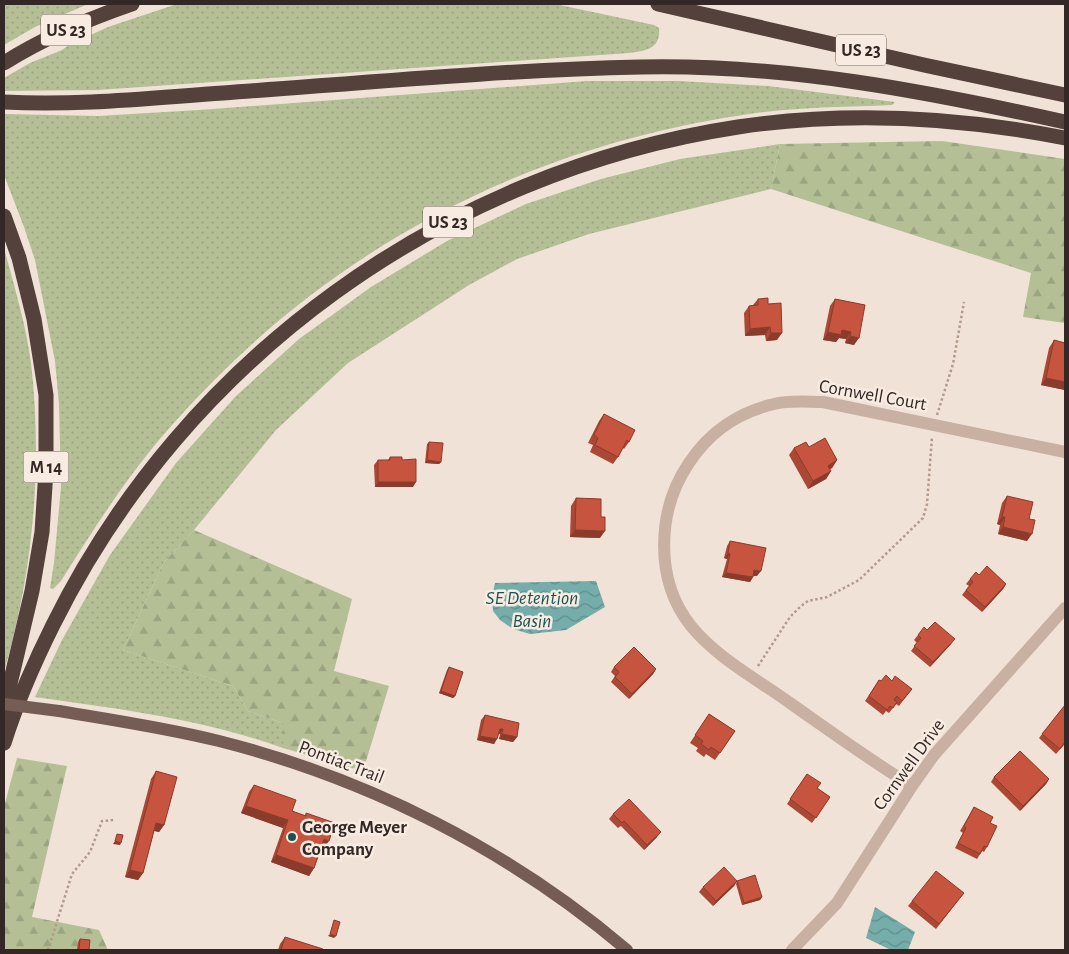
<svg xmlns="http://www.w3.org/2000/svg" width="1069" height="954" font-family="'Alegreya Sans',sans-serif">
	<defs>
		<pattern id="grass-dots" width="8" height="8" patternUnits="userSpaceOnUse" patternTransform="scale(1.25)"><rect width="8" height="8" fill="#b4bf96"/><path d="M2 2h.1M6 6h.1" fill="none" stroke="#9ba481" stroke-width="1.8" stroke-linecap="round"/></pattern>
		<pattern id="forest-firs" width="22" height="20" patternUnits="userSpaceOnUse" patternTransform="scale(1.25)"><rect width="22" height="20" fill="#b4bf96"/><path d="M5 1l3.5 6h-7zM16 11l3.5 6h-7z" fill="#9ba481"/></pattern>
		<pattern id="water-waves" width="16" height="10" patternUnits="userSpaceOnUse" patternTransform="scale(1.25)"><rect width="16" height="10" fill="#75adab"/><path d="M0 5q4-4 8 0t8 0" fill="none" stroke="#618d8b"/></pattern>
	</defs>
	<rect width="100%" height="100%" fill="#f0e2d6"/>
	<path fill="url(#grass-dots)" d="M4,4H88L35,27L4,45Z
		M177,4H555L654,25L659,28C661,49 646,51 629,53L98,90L4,91V78L30,63L62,50L69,45L108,27Z
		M587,81H678L768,86L895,102L892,105C846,107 801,107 756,113C525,145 326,250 172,425C129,473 95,527 61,581L53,589L50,588L54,563L61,487L59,404L55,361L35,260L24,227L4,175V114L98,116L199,110Z
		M780,144L771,189L589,234L517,259L469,285L348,363L276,430L194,530L164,562L123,650L233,686L248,711L283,723V748C203,719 119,709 35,697L62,640L110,555L176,463L236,396L299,339L371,287L447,241L526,204L601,179L680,159Z
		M4,248C14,286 26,324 31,363C43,466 33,572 4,672Z"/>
	<path fill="url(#forest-firs)" d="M942,141L1065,159V323L1023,317L1031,273L771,189L780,144Z
		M194,530L352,599L334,671L389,686L363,771L283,748V723L248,711L233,686L123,650L164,562Z
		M17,758L67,766L32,917L99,930L108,950H4V807Z"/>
	<path fill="url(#water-waves)" d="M596,581L605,607L566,630L530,634L513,629L500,620L493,611L492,596L495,583Z
		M875,907L915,932L908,950H891L866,938Z"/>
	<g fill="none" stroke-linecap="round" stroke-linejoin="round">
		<path stroke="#b49a8d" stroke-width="2.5" stroke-dasharray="2.5 2.5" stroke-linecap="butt" d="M937,415L953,364L964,302
			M758,666L790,617L801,606L808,601L827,597L859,580L923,518L927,504L932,437
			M48,950L72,874L90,852L102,821L114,820"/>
		<path stroke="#c8b0a2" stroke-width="12" d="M912,786C870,760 830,731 790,703C757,679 717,658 691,626C654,580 657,510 689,463C709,432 739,412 774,404C790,400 807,402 823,402L1065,452
			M792,950L837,903L912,786L934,755L1065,608"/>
		<path stroke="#755d55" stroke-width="12" d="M59,711C113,720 167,728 219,741C369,779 509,850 627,950"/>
		<path stroke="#54413b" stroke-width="15" d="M658,4L924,65L1065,95
			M4,63C44,38 88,19 132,4
			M4,102C77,106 150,98 223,93C362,83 501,70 641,67C785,64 925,91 1065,122
			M4,216L19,258L34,319L46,395V470L42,532L32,591L4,709
			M4,743C17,702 34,663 53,625C185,358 443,172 738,127C846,111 958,117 1065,138"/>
		<path stroke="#755d55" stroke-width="12" d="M4,704L59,711"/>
	</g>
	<path fill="#aa4835" d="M758,299L768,304L777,340L766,341L765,335L745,336L744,313L749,306L753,305Z
		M835,299L865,305L854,345L845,343L846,339L839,338L836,342L823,340L830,306Z
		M1054,340L1065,343V390L1041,385L1049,348Z
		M604,414L629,442L624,449L623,448L618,457L613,464L590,452L593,445L588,443L599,421Z
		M429,442L441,462L439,464L425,463L427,444Z
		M809,447L837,460L832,468L829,469L831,471L826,479L808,489L789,455L794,448Z
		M390,457L402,460L413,487H375L374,465L378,460H388Z
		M1007,496L1029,519L1027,541L998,534L1000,525L997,524L1002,503Z
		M576,498L600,538L570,537L571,506Z
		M730,541L757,576H753V577L750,582L722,577L727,559L724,558L727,546Z
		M979,575L1006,584L1003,589L982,612L962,595L969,586L966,584L970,579Z
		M927,630L951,644L930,667L911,651L917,643L914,640L918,635Z
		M449,667L455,696L453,698L439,693L447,670Z
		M614,667L656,669L653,674L629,699L611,682L615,676L611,672Z
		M879,680L881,681H892L912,689L899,706L896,704L889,713L886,711L883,715L865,701Z
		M1065,705V746L1064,745L1056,754L1039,738Z
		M709,714L735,731L715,760L706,754L704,757L696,751L698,748L690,743Z
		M485,715L517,737L513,742L499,739L500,734H498L494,744L477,740L481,720Z
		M156,771L164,825L159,832L154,831L143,873L138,880L125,877L151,779Z
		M807,774L817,788L830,797L812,823L787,804Z
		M994,777L1049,779L1046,784L1020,811L991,782Z
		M254,785L292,811L305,816L306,813L324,848L322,847L314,868L309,876L271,862L283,828L241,813L249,792Z
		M974,807L990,823L987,847L984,852L982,851L977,859L955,848L963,833L960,831Z
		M613,814L657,837L644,850L621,826L618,828L609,819Z
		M737,881L734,886L713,906L699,892L703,887Z
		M737,881L762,897L760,900L742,905L736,884Z
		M964,893L936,929L908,906L912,901Z
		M285,937L323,950H278L280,944Z
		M80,939L89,950H77L78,942Z"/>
	<path fill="#8b3b2b" d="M770,327L765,335L745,336L750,329Z
		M842,330L851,332L846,339L839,338L836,342L823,340L828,332Z
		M771,333H782L777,340L766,341Z
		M850,336L859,338L854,345L845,343Z
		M1046,378L1065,382V390L1041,385Z
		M427,460L441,462L439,464L425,463Z
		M837,460L832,468L823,473L828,466Z
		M831,471L826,479L808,489L813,481Z
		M378,482H416L413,487H375Z
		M1002,517H1005L1000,525L997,524Z
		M1003,527L1032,534L1027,541L998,534Z
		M575,530L605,531L600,538L570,537Z
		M728,553L730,554L727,559L724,558Z
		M754,570L761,571L757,576L751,575Z
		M726,573L753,577L750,582L722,577Z
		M1006,584L1003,589L982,612L985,607Z
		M955,639L951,644L930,667L933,662Z
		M656,669L653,674L629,699L632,694Z
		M441,691L455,696L453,698L439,693Z
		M500,729H503L500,734L496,733Z
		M502,734L517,737L513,742L499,739Z
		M480,736L497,739L494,744L477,740Z
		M1049,779L1046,784L1020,811L1023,806Z
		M246,806L288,820L283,828L241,813Z
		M156,823L164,825L159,832L151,830Z
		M661,832L657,837L644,850L647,845Z
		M324,839L329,841L324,848L319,846Z
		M115,841L121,843L120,845L113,844Z
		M276,855L314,868L309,876L271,862Z
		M130,870L143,873L138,880L125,877Z
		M737,881L734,886L713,906L716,901Z
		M762,897L760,900L742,905L744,903Z
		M330,934L336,936L334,938L328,936Z"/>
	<path fill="#c6543e" stroke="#8b3b2b" d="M768,298V304L781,303L782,333H771L770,327L750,329L749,306L758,305V299Z
		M835,299L865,305L859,338L850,336L851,332L842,330L841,335L828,332Z
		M1054,340L1065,343V382L1046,378Z
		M604,414L635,430L629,442L627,440L618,457L595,445L598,438L594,435Z
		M825,438L837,460L828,466L831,471L813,481L794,448L806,442L809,447Z
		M429,442L443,443L441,462L427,460Z
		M390,457H402V460L416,459V482H378V460H390Z
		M1007,496L1033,502L1029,519L1035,520L1032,534L1003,527L1005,517H1002Z
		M576,498L601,499V517H605V531L575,530Z
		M730,541L766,548L761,571L754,570L753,577L726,573L730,554L728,553Z
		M987,566L1006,584L985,607L966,590L973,582L970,579L976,572L979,575Z
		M935,622L955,639L933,662L914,646L921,638L918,635L924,627L927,630Z
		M634,647L656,669L632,694L615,677L619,672L614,667Z
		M449,667L463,672L455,696L441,691Z
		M886,675L892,681L895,676L912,689L902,701L897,696L894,700L897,702L893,708L890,706L887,710L869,696L879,680L881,681Z
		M1065,705V742L1060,749L1042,734Z
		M709,714L735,731L720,753L711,747L709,750L701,744L703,741L695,735Z
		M485,715L519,723L517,737L502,734L503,729H500L497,739L480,736Z
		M1020,751L1049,779L1023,806L994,777Z
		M156,771L177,777L164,825L156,823L143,873L130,870Z
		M807,774L821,783L817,788L830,797L816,818L790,799Z
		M254,785L296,800L292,811L306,816V813L335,823L329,841L324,839L314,868L276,855L288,820L246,806Z
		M629,799L661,832L647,845L624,821L622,823L613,814Z
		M974,807L993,817L990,823L997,826L987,847L984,846L980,854L958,843L966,828L964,826Z
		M117,834L123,835L121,843L115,841Z
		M724,867L737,881L716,901L703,887Z
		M936,871L964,893L939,924L912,901Z
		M755,875L762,897L744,903L737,881Z
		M334,920L340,922L336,936L330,934Z
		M285,937L323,949V950H281Z
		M80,939L90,940L89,950H79Z"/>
	<circle fill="#1b5353" stroke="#f8ece2" stroke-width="2" cx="292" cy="837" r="5"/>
	<g text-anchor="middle" stroke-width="5" stroke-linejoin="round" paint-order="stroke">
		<g fill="#f8ece2" stroke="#6e635e" stroke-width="1">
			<rect x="41" y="14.5" width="50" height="31" rx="4"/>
			<rect x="836" y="34.5" width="50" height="31" rx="4"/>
			<rect x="423" y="206.5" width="50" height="31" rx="4"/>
			<rect x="23.5" y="451.5" width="45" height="31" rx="4"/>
		</g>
		<g font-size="18" font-weight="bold" fill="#332825">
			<text x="66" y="36">US 23</text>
			<text x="861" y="56">US 23</text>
			<text x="448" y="228">US 23</text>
			<text x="46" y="473">M 14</text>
		</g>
		<g font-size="19" fill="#332825" stroke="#f8ece2">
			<text transform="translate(873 394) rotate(10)" y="7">Cornwell Court</text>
			<text transform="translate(342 761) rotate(21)" y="7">Pontiac Trail</text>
			<text transform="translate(908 764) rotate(-54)" y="7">Cornwell Drive</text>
		</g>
		<g font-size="19" font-weight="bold" fill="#332825" stroke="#f8ece2" text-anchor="start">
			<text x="302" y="833">George Meyer<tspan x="302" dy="22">Company</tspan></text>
		</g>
		<g font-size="20" font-style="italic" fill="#1b5353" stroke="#f8ece2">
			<text x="532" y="604">SE Detention<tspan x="532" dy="23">Basin</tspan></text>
		</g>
	</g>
	<rect width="1069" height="954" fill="none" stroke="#332825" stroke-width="10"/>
</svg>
